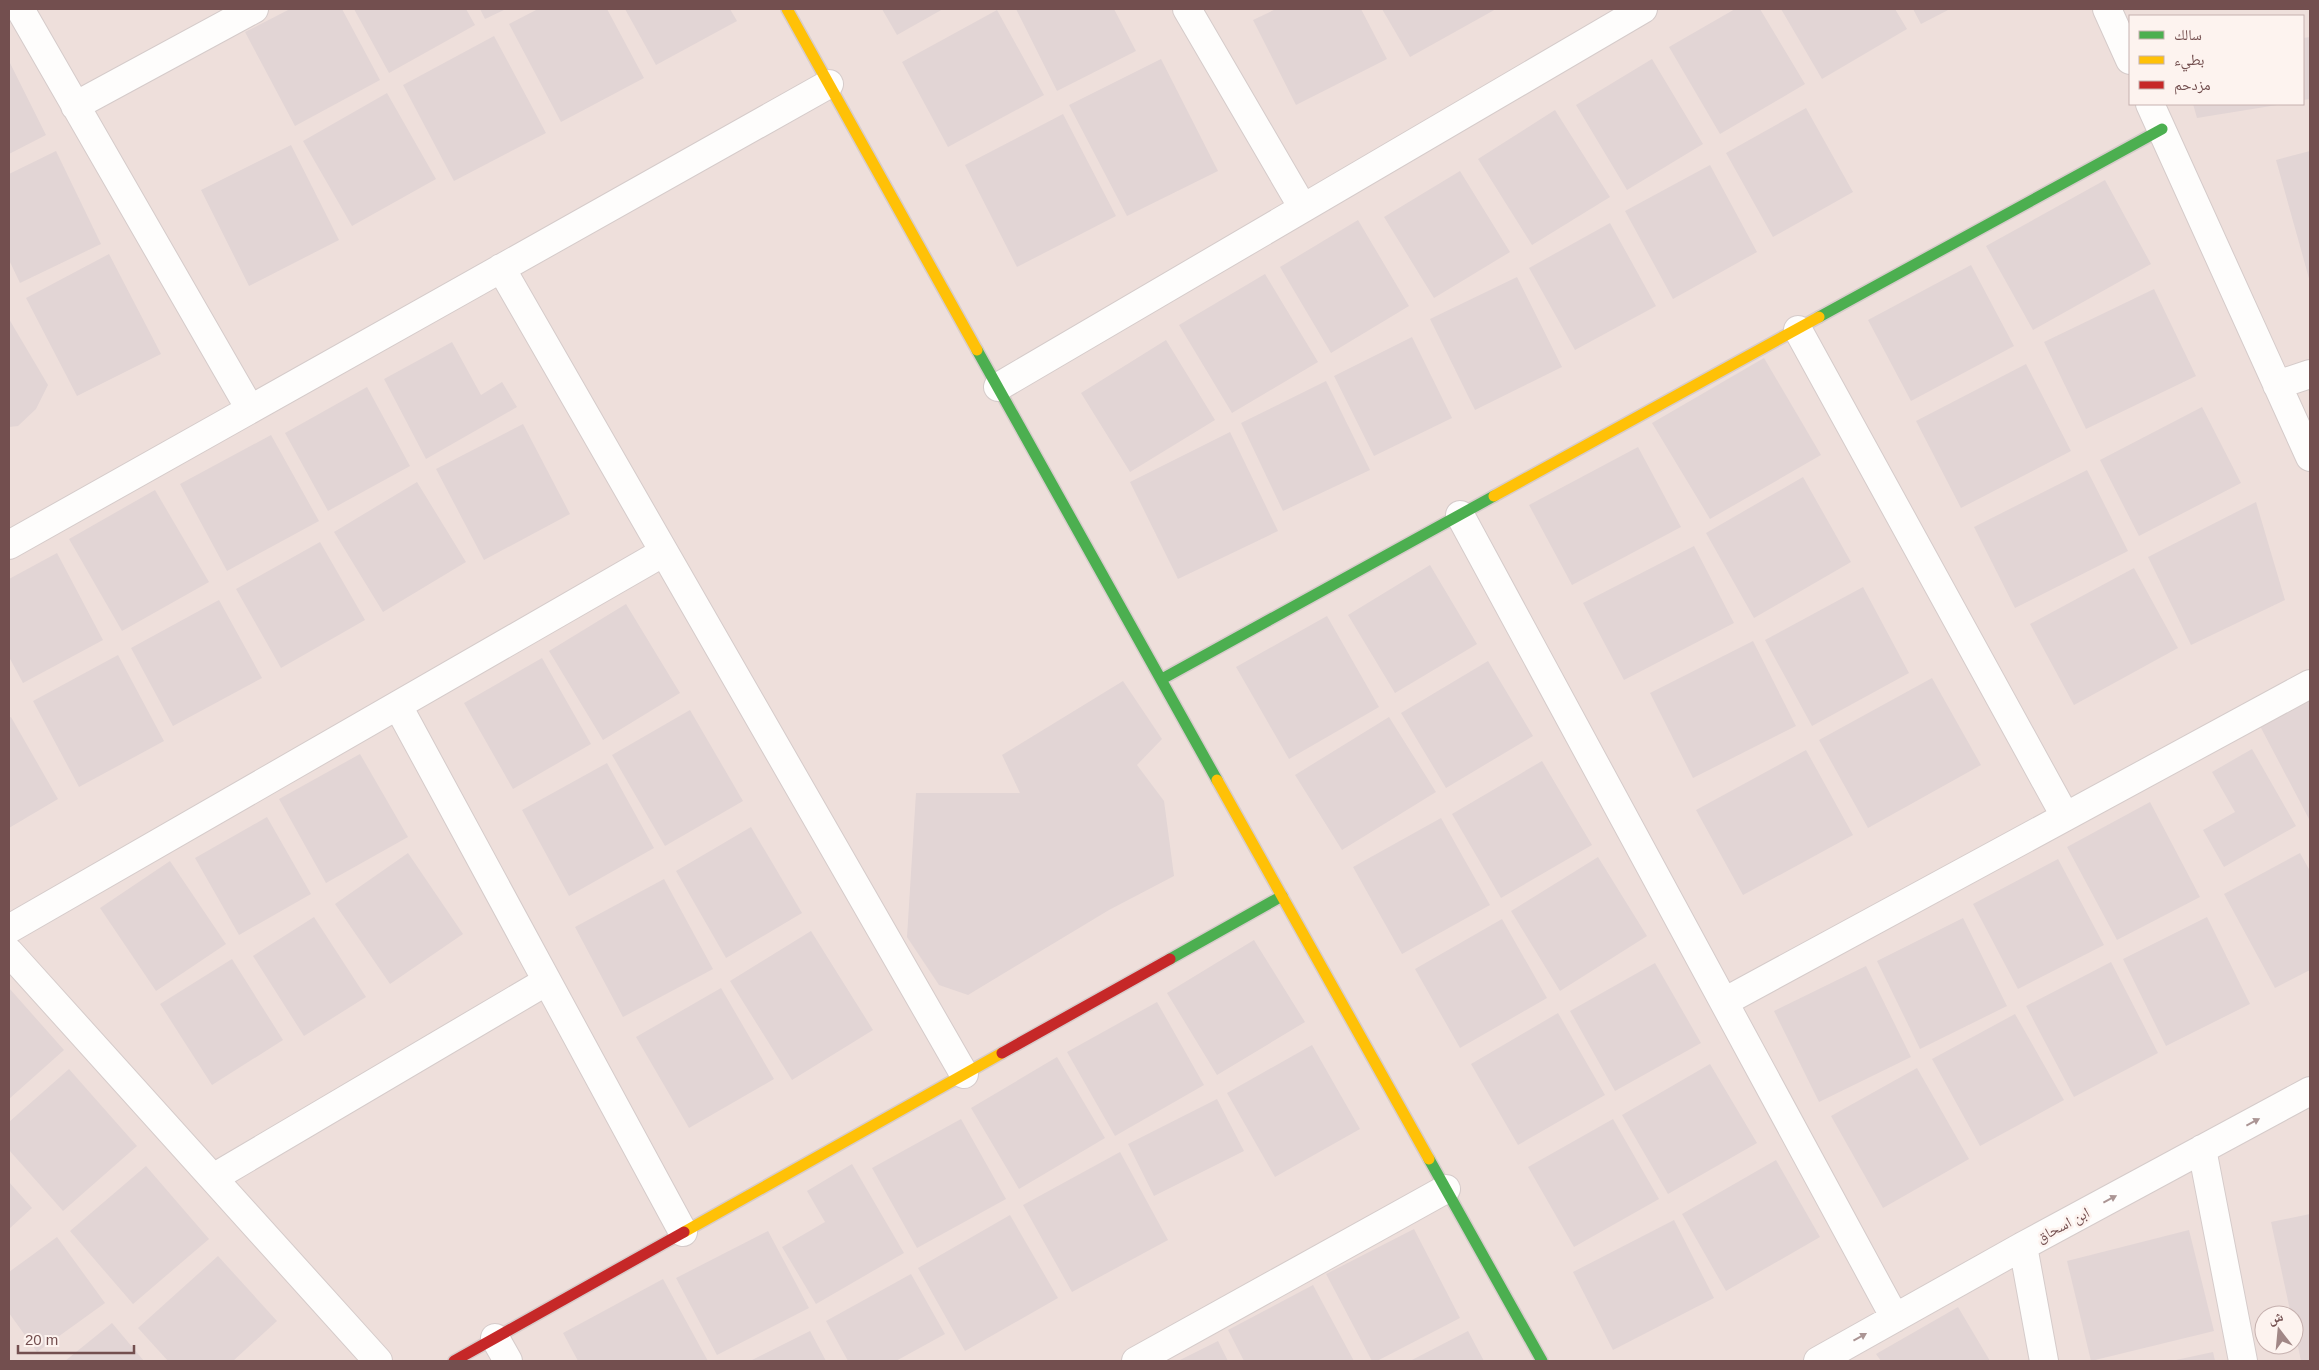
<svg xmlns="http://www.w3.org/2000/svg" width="2319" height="1370" font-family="Helvetica,'Noto Naskh Arabic',sans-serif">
	<rect width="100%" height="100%" fill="#f6efed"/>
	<path fill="#eedfdb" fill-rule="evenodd" d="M9,9H2310V1361H9ZM2130,16H2303V104H2130ZM2264,1315H2294V1345H2264Z"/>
	<path fill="#e2d5d5" d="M290,9H342L380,80L295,126L245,32Z
		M354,9H466L475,25L389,73Z
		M480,9H506L485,19Z
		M538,9H607L644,78L561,122L509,24Z
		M625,9H730L737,21L656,65Z
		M882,9H943L897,35Z
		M1016,9H1114L1136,51L1057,91Z
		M1276,9H1361L1387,59L1296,105L1253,20Z
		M1382,9H1496L1410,57Z
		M1735,9H1760L1805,84L1720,134L1669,47Z
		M1781,9H1895L1907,29L1822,79Z
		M1913,9H1950L1921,24Z
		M997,10L1044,95L948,147L902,62Z
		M494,36L546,133L454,181L403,85Z
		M2310,37V99L2303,100V38Z
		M1161,59L1218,171L1127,216L1069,105Z
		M1652,59L1703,144L1627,190L1576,105Z
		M9,61L46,135L9,154Z
		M387,93L436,179L352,226L303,141Z
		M2193,104H2277V105L2197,118Z
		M1806,108L1853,192L1773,237L1726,153Z
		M1555,110L1610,197L1532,245L1478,159Z
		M1063,114L1116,216L1017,267L965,165Z
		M291,145L339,240L249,286L201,190Z
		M56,151L101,244L20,283L9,260V174Z
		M2310,151V282L2276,160Z
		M1710,165L1757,252L1673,299L1625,211Z
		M1460,171L1510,252L1434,298L1384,217Z
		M2105,180L2151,264L2033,330L1986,246Z
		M1358,220L1409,306L1331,353L1280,267Z
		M1610,223L1656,306L1575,350L1529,268Z
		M109,254L161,354L77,396L26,298Z
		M1971,265L2014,346L1911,401L1868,320Z
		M1265,274L1318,362L1232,413L1179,325Z
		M1517,277L1562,367L1475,410L1430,319Z
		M2154,289L2196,376L2086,429L2044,342Z
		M9,319L48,385L36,409L18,426L9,427Z
		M1412,337L1452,418L1374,456L1334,376Z
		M1166,340L1215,420L1130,472L1081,393Z
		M452,342L481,395L502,382L517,407L426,459L384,379Z
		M1764,358L1821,455L1710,519L1652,423Z
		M2026,364L2071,451L1961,508L1916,421Z
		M1326,381L1370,470L1283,511L1241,423Z
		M367,387L410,466L328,511L285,433Z
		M2202,407L2241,483L2139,536L2100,460Z
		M523,424L570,514L484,560L436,469Z
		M1230,432L1278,531L1178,579L1130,482Z
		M271,435L319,521L227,571L180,484Z
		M1638,447L1681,527L1572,585L1529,505Z
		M2087,470L2128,551L2015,608L1974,527Z
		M1803,477L1851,562L1754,618L1706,533Z
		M417,482L466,562L383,612L334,532Z
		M155,490L209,582L122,631L69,539Z
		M2256,502L2285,600L2191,645L2148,557Z
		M320,542L365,620L281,668L236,589Z
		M1694,546L1734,623L1624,680L1583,603Z
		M57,553L103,640L23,683L9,657V579Z
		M1430,565L1477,644L1395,693L1348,615Z
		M2134,568L2178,648L2074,705L2030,624Z
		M1863,587L1909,673L1812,726L1765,640Z
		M219,600L262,678L173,726L131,648Z
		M626,604L680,693L603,740L549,651Z
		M1327,616L1379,707L1289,759L1236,667Z
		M1753,641L1796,726L1693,778L1650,693Z
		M118,655L164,741L79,787L33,701Z
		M542,658L591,744L513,789L464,703Z
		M1488,661L1533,736L1446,788L1401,713Z
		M1932,678L1981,765L1868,828L1819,740Z
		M1123,681L1162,739L1137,765L1164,801L1174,876L1109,910L968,995L939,985L907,937L916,793H1020L1002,755Z
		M2310,700V819H2309L2260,726Z
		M690,710L743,801L665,846L612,755Z
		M11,717L58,799L9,828V718Z
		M1389,717L1436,792L1342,850L1295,775Z
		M2252,749L2296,826L2224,867L2203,830L2235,812L2212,772Z
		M1806,750L1853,835L1743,895L1696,810Z
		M360,754L408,837L326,883L279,799Z
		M1542,761L1592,845L1501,898L1452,814Z
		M607,763L654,848L569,896L522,810Z
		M2150,802L2200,897L2117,940L2067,847Z
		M267,817L311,894L239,935L195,858Z
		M1441,818L1490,905L1402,954L1353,867Z
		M751,827L802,913L726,958L676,871Z
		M408,853L463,934L390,984L335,904Z
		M2300,853L2310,871V970L2275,988L2224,894Z
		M1598,857L1647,936L1560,991L1511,911Z
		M2058,859L2104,945L2018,989L1973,904Z
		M170,861L226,944L156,991L100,908Z
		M664,879L713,969L623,1017L575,927Z
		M314,917L366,997L304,1036L253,956Z
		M2207,917L2250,1004L2166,1046L2123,959Z
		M1963,918L2007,1006L1920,1049L1877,961Z
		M1502,919L1547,998L1460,1048L1415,969Z
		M811,931L873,1030L792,1080L730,981Z
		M1254,940L1305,1022L1217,1075L1167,993Z
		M232,959L283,1040L212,1085L160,1004Z
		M2111,962L2158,1053L2074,1097L2026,1006Z
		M1655,963L1701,1043L1615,1091L1570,1011Z
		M1866,966L1911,1057L1819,1102L1774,1011Z
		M9,988L64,1050L9,1099Z
		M721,988L774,1079L689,1128L636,1037Z
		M1157,1002L1204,1085L1115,1136L1067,1052Z
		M1558,1013L1605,1095L1518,1145L1471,1064Z
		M2015,1014L2064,1100L1980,1146L1932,1059Z
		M1312,1045L1360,1129L1275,1177L1227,1093Z
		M1057,1057L1105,1138L1019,1189L971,1108Z
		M1710,1064L1757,1143L1668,1194L1622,1115Z
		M1917,1068L1969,1159L1883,1208L1831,1116Z
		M69,1069L137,1146L63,1211L9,1150V1122Z
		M1217,1099L1244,1151L1154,1196L1128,1144Z
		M961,1119L1006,1199L917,1248L872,1168Z
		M1613,1119L1659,1199L1574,1247L1528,1167Z
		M1120,1152L1168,1240L1072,1292L1023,1205Z
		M1776,1160L1820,1237L1726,1291L1682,1214Z
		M852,1164L904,1253L816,1304L782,1247L825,1222L807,1191Z
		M146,1166L209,1239L133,1304L70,1231Z
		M9,1182L32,1208L9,1229Z
		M2310,1214V1361H2301L2294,1327V1315H2291L2271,1222Z
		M1010,1215L1058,1298L965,1351L918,1268Z
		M1674,1220L1714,1298L1613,1350L1573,1272Z
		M1414,1229L1460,1318L1377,1361H1372L1326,1274Z
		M2189,1230L2214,1331L2091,1361L2067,1261Z
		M768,1231L809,1308L717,1355L676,1278Z
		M57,1237L105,1303L37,1352L9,1313V1272Z
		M218,1256L277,1321L233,1361H168L138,1328Z
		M911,1274L945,1334L896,1361H848L826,1321Z
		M663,1279L708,1361H578L563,1333Z
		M1313,1285L1354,1361H1244L1228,1330Z
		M1958,1307L1990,1361H1881L1876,1354Z
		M112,1323L144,1361H65Z
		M810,1331L826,1361H750Z
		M1468,1331L1484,1361H1410Z
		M1218,1341L1228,1361H1178Z
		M2213,1352L2215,1361H2177L2176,1360Z"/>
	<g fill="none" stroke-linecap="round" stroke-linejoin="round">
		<g stroke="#d5cbca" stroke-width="30">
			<path id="street" d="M20,9L250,409
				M1187,9L1303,208
				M2107,9L2130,60
				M2150,104L2310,457
				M75,106L254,9
				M501,268L964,1074
				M1798,330L2065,816
				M2277,385L2310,374
				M998,387L1643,9
				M1460,515L1895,1318
				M9,545L829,84
				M398,706L683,1232
				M9,929L664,552
				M9,952L378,1361
				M1724,1002L2310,684
				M2202,1149L2243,1361
				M213,1178L547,981
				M2023,1246L2044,1361
				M495,1338L508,1361
				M1136,1361L1446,1189
				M1818,1361L2023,1246L2310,1091"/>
		</g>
		<g stroke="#d7cccb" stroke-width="14">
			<path id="fast" d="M1819,317L2162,129
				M977,350L1217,780
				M1162,679L1494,496
				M1170,959L1282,896
				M1429,1159L1542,1361"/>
		</g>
		<g stroke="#d7cccb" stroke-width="14">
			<path id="slow" d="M787,9L977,350
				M1494,496L1819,317
				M1217,780L1429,1159
				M684,1232L1002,1053"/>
		</g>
		<g stroke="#d7cccb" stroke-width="14">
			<path id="jam" d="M1002,1053L1170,959
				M454,1361L684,1232"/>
		</g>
		<use href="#street" stroke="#fefdfc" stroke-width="28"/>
		<use href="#fast" stroke="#4caf50" stroke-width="11"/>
		<use href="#slow" stroke="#ffc107" stroke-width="11"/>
		<use href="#jam" stroke="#c62828" stroke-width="11"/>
	</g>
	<defs><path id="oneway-solid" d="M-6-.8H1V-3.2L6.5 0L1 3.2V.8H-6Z" transform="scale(1.25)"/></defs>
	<g fill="#ab9594">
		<use href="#oneway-solid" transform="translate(2253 1122) rotate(-28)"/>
		<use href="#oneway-solid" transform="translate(2110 1199) rotate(-28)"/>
		<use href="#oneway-solid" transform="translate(1860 1337) rotate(-29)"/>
	</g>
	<g text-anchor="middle" stroke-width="5" stroke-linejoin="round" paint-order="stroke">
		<g font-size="15" fill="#734f4f" stroke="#fdf3ef">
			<text transform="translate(2063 1225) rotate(-28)" y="5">ابن اسحاق</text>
		</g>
	</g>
	<rect width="2319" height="1370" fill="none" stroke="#734f4f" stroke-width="20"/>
	<rect x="2129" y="15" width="175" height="90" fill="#fdf3ef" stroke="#c6b1af"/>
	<rect x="2139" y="31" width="25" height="8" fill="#4caf50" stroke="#c6b1af"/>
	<text x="2174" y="40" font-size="15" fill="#734f4f">سالك</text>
	<rect x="2139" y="56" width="25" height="8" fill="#ffc107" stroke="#c6b1af"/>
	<text x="2174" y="65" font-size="15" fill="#734f4f">بطيء</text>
	<rect x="2139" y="81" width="25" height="8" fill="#c62828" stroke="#c6b1af"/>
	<text x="2174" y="90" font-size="15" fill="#734f4f">مزدحم</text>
	<g transform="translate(2279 1330) rotate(344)"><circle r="24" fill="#fdf3ef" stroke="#c6b1af"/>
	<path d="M0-4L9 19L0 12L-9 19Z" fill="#a18786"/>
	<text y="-8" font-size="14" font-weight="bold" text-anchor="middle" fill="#734f4f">ش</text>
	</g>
	<path d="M18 1345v8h116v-8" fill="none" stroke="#734f4f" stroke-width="2.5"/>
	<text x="25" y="1345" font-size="15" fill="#734f4f" stroke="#fdf3ef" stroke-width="4" paint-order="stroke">20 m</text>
</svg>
